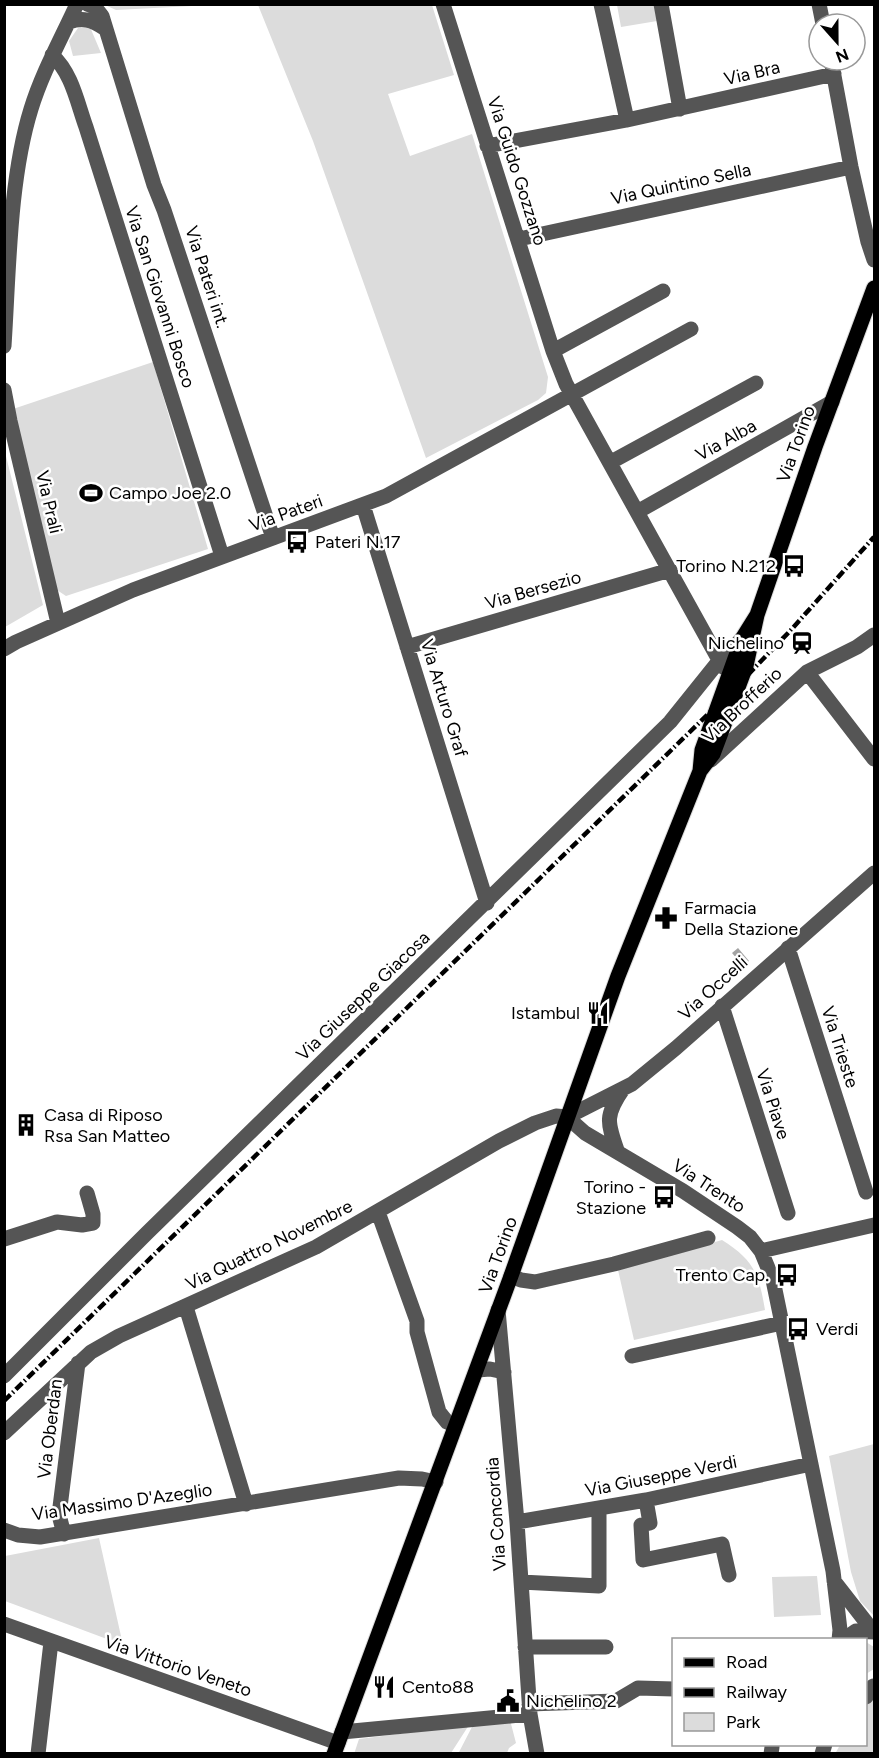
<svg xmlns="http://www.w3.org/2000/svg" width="879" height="1758" font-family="Figtree,sans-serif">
	<rect width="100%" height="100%" fill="#fff"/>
	<path fill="#dcdcdc" d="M105,5H211L116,10Z
		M258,5H432L454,75L388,94L410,156L472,134L548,377L546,393L538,400L426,458L313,141Z
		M617,5H654L657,21L621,27Z
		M84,26L90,27L101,53L73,56L69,41L78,28Z
		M153,362L208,549L66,596L57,590L13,409Z
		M4,448L43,605L5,627H4Z
		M722,1240C754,1260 759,1274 765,1310L634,1340L618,1270Z
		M874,1444V1616L860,1601L851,1572L829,1456Z
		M99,1538L123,1645L5,1601V1556Z
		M817,1576L821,1615L774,1617L772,1577Z
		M866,1642L874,1647V1669L866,1674Z
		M874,1696V1753L835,1754L840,1745L866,1744V1701Z
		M510,1720L516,1743L509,1748L507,1753L458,1754L473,1725Z
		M469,1725L451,1753L354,1754L359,1739Z"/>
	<path fill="#a3a3a3" d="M738,948L749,961L743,966L732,953Z"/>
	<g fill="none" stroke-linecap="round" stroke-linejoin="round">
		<g stroke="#dbdbdb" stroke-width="17">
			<path id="major" d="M700,771L713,754L746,666L757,615L815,447L874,288
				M334,1754L511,1276L618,976L700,771L702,750L742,639L757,615"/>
		</g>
		<path stroke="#555" stroke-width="15" d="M87,4L95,7L102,16L154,185L164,210L273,538
			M443,4L553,351L566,384L723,667
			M601,4L627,120
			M661,4L680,109
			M819,4L823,24
			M69,22C83,17 92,20 104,28
			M52,55C72,73 77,102 86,127L222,556
			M831,60L851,167L868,242L874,260
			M487,146L627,120L834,74
			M519,239L851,167
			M4,346C9,271 9,180 31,109C42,73 61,39 77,4
			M553,351L663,291
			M4,390L10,421L58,623
			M611,462L756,383
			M363,505L487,903
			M637,512L832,402
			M407,647L670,570
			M4,649L16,642L133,590L386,496L691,329
			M807,672L874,759
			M711,760L807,672L857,647L874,635
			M788,948L866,1192
			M722,1006L788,1213
			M567,1117L585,1133L683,1191L737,1227L750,1237L761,1251L773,1280L833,1571L840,1630L839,1640
			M567,1117L632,1084L676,1048L874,873
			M617,1150C607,1122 605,1115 623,1089
			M378,1212L417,1321V1332L439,1412L447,1422L455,1425
			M4,1239L57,1222L82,1225L93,1223V1214L87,1193
			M761,1251L874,1225
			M511,1276L521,1280L535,1282L614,1264L708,1238
			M186,1307L246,1504
			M498,1310L517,1522L530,1714L537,1754
			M632,1356L782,1323
			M477,1370L490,1369L504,1372
			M4,1376L147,1233L670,722L719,661L742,639
			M4,1433L91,1352L119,1336L316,1247L499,1141L535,1123L556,1116L567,1117
			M646,1500L650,1523L641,1525L643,1560L722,1544L729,1575
			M517,1522L646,1500L811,1464
			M4,1530L18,1535L40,1537L399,1478L422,1479L436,1482
			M64,1534L59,1515L78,1363
			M834,1581L873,1631
			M521,1582L599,1586V1509
			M4,1624L338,1743
			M843,1640L856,1631L874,1632
			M525,1647H606
			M866,1697L873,1686
			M529,1704L616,1701L638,1688L674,1689
			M342,1732L530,1714
			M38,1754L51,1642
			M771,1754L772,1747
			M822,1754L825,1744"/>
		<use href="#major" stroke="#000" stroke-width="15"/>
		<path stroke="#000" stroke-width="4.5" stroke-dasharray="9 3 1.5 3" stroke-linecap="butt" d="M4,1401L739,684L790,631L874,537"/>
	</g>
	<defs>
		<g id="stadium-bare" transform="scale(1.8)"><path d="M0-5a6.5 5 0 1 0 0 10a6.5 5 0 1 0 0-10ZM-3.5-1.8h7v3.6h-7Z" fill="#000" stroke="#fff" stroke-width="2.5" paint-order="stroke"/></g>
		<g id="bus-bare" transform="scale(1.8)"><path d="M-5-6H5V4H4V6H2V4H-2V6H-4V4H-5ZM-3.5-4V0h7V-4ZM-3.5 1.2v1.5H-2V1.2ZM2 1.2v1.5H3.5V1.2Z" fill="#000" stroke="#fff" stroke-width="2.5" paint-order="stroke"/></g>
		<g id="station-bare" transform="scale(1.8)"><path d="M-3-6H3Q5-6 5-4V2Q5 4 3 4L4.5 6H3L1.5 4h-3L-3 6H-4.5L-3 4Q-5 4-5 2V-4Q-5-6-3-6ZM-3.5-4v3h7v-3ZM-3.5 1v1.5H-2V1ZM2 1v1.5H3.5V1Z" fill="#000" stroke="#fff" stroke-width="2.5" paint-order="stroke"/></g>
		<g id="pharmacy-bare" transform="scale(1.8)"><path d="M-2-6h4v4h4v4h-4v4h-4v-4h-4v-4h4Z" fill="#000" stroke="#fff" stroke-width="2.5" paint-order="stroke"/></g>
		<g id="restaurant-bare" transform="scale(1.8)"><path d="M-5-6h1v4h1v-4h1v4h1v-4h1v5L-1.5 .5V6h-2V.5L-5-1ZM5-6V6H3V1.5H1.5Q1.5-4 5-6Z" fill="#000" stroke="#fff" stroke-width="2.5" paint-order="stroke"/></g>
		<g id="building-bare" transform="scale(1.8)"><path d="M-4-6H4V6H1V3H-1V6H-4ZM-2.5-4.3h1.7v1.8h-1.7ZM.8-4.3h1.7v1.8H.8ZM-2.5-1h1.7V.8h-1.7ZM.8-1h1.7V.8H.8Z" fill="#000" stroke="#fff" stroke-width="2.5" paint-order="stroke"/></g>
		<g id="civic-bare" transform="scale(1.8)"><path d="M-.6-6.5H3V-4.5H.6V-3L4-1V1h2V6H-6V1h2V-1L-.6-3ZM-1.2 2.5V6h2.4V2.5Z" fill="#000" stroke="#fff" stroke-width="2.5" paint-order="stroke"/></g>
	</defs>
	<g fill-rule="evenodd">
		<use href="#stadium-bare" x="91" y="493"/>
		<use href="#bus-bare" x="297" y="542"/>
		<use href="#bus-bare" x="794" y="566"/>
		<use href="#station-bare" x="802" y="643"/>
		<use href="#pharmacy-bare" x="666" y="918"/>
		<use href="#restaurant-bare" x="598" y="1013"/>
		<use href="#building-bare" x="26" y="1125"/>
		<use href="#bus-bare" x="664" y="1197"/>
		<use href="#bus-bare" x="787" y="1275"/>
		<use href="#bus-bare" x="798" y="1329"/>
		<use href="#restaurant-bare" x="384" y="1687"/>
		<use href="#civic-bare" x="508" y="1701"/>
	</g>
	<g text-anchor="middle" stroke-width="5" stroke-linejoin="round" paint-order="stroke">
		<g font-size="18" fill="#000" stroke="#fff">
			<text transform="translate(752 73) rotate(-13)" y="6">Via Bra</text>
			<text transform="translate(517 171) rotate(72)" y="6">Via Guido Gozzano</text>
			<text transform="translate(681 184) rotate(-12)" y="6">Via Quintino Sella</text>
			<text transform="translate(207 277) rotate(72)" y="6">Via Pateri int.</text>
			<text transform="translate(160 297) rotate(72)" y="6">Via San Giovanni Bosco</text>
			<text transform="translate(726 440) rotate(-29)" y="6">Via Alba</text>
			<text transform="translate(796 444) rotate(-70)" y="6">Via Torino</text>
			<text transform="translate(49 502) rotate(77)" y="6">Via Prali</text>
			<text transform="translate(286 513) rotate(-20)" y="6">Via Pateri</text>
			<text transform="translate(533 590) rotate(-16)" y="6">Via Bersezio</text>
			<text transform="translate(444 698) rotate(73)" y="6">Via Arturo Graf</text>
			<text transform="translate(742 705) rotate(-43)" y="6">Via Brofferio</text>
			<text transform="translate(713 988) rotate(-42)" y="6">Via Occelli</text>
			<text transform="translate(363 996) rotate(-44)" y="6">Via Giuseppe Giacosa</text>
			<text transform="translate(840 1047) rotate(72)" y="6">Via Trieste</text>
			<text transform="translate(773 1104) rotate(72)" y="6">Via Piave</text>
			<text transform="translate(709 1186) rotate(33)" y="6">Via Trento</text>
			<text transform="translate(269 1245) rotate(-26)" y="6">Via Quattro Novembre</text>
			<text transform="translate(498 1255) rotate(-70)" y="6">Via Torino</text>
			<text transform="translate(50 1429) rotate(-83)" y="6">Via Oberdan</text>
			<text transform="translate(661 1476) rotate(-11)" y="6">Via Giuseppe Verdi</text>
			<text transform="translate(122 1502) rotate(-8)" y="6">Via Massimo D'Azeglio</text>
			<text transform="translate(496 1514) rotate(-94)" y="6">Via Concordia</text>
			<text transform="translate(178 1666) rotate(19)" y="6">Via Vittorio Veneto</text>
		</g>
		<g font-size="18" fill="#000" stroke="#fff" text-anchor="start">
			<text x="109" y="499">Campo Joe 2.0</text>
			<text x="315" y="548">Pateri N.17</text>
			<text x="776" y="572" text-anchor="end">Torino N.212</text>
			<text x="784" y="649" text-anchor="end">Nichelino</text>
			<text x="684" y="914">Farmacia<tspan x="684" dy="21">Della Stazione</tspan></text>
			<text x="580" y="1019" text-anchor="end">Istambul</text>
			<text x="44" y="1121">Casa di Riposo<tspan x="44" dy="21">Rsa San Matteo</tspan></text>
			<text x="646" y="1193" text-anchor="end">Torino -<tspan x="646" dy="21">Stazione</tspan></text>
			<text x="769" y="1281" text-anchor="end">Trento Cap.</text>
			<text x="816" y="1335">Verdi</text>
			<text x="402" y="1693">Cento88</text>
			<text x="526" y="1707">Nichelino 2</text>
		</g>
	</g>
	<rect width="879" height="1758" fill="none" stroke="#000000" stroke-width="12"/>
	<rect x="672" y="1638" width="195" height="108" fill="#ffffff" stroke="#999999" stroke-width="1.5"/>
	<rect x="684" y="1658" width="30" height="9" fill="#000000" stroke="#999999" stroke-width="1.5"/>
	<text x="726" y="1668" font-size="18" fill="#000000">Road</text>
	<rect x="684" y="1688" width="30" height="9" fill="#000000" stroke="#999999" stroke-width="1.5"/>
	<text x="726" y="1698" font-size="18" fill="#000000">Railway</text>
	<rect x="684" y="1713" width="30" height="18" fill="#dcdcdc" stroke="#999999" stroke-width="1.5"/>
	<text x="726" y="1728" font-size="18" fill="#000000">Park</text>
	<g transform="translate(837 42) rotate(159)"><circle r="28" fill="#ffffff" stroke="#999999" stroke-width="1.5"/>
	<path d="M0-4.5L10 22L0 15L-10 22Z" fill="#000000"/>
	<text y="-9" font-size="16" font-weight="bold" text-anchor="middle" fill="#000000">N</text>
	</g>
</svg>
